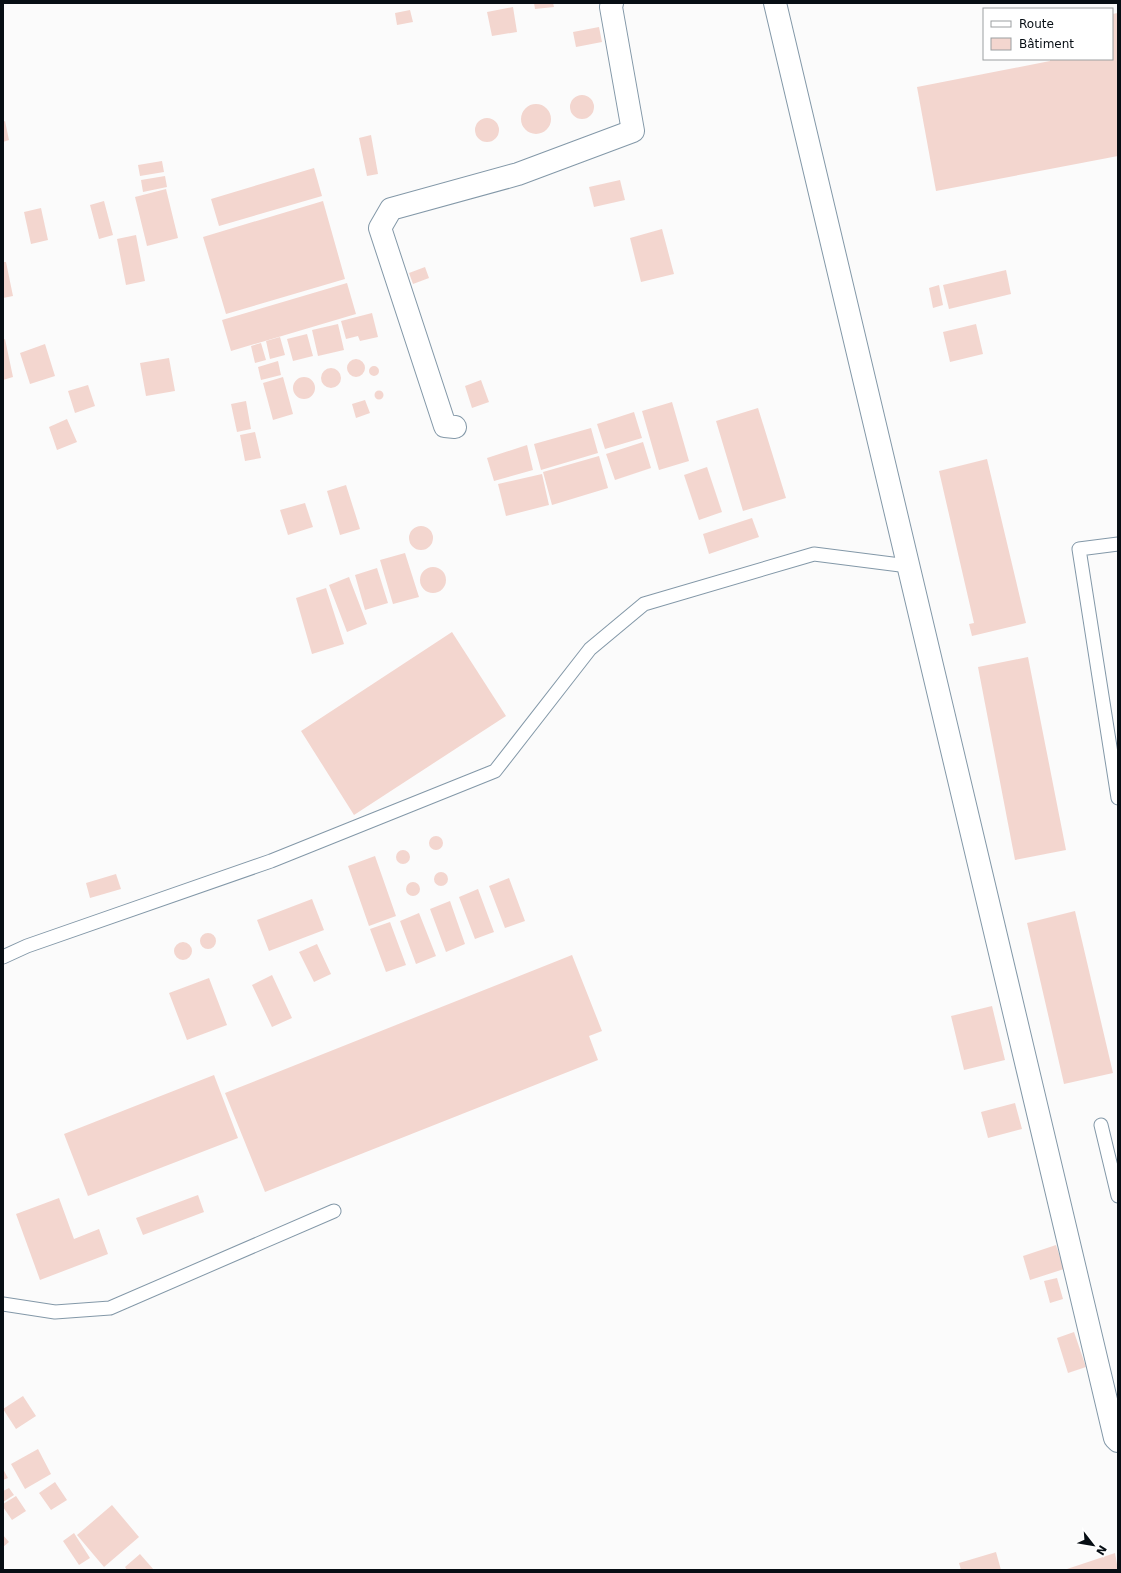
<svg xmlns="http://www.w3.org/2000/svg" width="1121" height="1573" font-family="'DejaVu Sans',sans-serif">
	<rect width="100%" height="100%" fill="#fbfbfb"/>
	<path fill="#f3d6cf" d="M534,3H553L554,7L535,9Z
		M513,7L517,32L492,36L487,12Z
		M410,10L413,22L397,25L395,13Z
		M1118,13V156L936,191L917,87L1050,61V59H1112V14Z
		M599,27L602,42L576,47L573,32Z
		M570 107a12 12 0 1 1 24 0a12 12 0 1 1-24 0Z
		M521 119a15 15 0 1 1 30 0a15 15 0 1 1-30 0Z
		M475 130a12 12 0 1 1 24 0a12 12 0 1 1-24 0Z
		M5,121L9,140L3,142V122Z
		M371,135L378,174L367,176L359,138Z
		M162,161L164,172L140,176L138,165Z
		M314,168L322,196L219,226L211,199Z
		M165,176L167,187L143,192L141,180Z
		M620,180L625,200L594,207L589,187Z
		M166,189L178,238L147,246L135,197Z
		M104,201L113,235L99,239L90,205Z
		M323,201L345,279L226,314L203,237Z
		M41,208L48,240L31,244L24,212Z
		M662,229L674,274L641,282L630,238Z
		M136,235L145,281L126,285L117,239Z
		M3,262H6L13,296L3,298Z
		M425,267L429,278L413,284L409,273Z
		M1006,270L1011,294L949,309L943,285Z
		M347,283L356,314L231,351L222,320Z
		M939,285L943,305L933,308L929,288Z
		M372,313L378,337L360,341L358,336L346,339L341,321Z
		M338,324L344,350L318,356L312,330Z
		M976,324L983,354L950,362L943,332Z
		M307,334L313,356L293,361L287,339Z
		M280,337L285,355L270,359L266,341Z
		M5,339L13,377L3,380V340Z
		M261,343L266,360L255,363L251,346Z
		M45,344L55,376L30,384L20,353Z
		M169,358L175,391L146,396L140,363Z
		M347 368a9 9 0 1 1 18 0a9 9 0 1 1-18 0Z
		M278,361L281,375L261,380L258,367Z
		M369 371a5 5 0 1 1 10 0a5 5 0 1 1-10 0Z
		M321 378a10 10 0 1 1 20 0a10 10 0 1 1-20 0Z
		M283,377L293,414L273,420L263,383Z
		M293 388a11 11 0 1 1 22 0a11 11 0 1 1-22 0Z
		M481,380L489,402L472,408L465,386Z
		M88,385L95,406L75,413L68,391Z
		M374.5 395a4.5 4.5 0 1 1 9 0a4.5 4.5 0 1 1-9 0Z
		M365,400L370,413L356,418L352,404Z
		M246,401L251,429L237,432L231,404Z
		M672,402L689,461L659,470L642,411Z
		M758,408L786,498L743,511L716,421Z
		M634,412L642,438L605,449L597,424Z
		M67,419L77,442L57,450L49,427Z
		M591,428L598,453L541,470L534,444Z
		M255,432L261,458L245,461L240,435Z
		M643,442L651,468L615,480L606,454Z
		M527,445L533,470L494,481L487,458Z
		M599,456L608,488L552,505L543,472Z
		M987,459L1026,623L972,636L969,624L974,623L939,471Z
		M707,467L722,512L699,520L684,475Z
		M542,474L549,505L506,516L498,484Z
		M346,485L360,529L340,535L327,491Z
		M305,503L313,527L288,535L280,510Z
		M752,518L759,537L709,554L703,534Z
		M409 538a12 12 0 1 1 24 0a12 12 0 1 1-24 0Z
		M405,553L419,597L393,604L380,560Z
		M420 580a13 13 0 1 1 26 0a13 13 0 1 1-26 0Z
		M377,568L388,603L365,610L355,575Z
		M349,577L367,624L347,632L329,585Z
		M326,588L344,644L312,654L296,598Z
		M452,632L506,716L354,815L301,731Z
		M1028,657L1066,850L1015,860L978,667Z
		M429 843a7 7 0 1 1 14 0a7 7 0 1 1-14 0Z
		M396 857a7 7 0 1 1 14 0a7 7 0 1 1-14 0Z
		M375,856L396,916L369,926L348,866Z
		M434 879a7 7 0 1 1 14 0a7 7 0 1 1-14 0Z
		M116,874L121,889L90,898L86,883Z
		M509,878L525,921L505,928L489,886Z
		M406 889a7 7 0 1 1 14 0a7 7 0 1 1-14 0Z
		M478,889L494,932L475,939L459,897Z
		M312,899L324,930L269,951L257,920Z
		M450,901L465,944L446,952L430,909Z
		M1075,911L1113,1073L1064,1084L1027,923Z
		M419,913L436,956L416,964L400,921Z
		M390,922L406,965L386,972L370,929Z
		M200 941a8 8 0 1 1 16 0a8 8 0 1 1-16 0Z
		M174 951a9 9 0 1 1 18 0a9 9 0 1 1-18 0Z
		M317,944L331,974L314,982L299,952Z
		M572,955L602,1031L589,1036L598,1060L265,1192L225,1093Z
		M272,975L292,1018L272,1027L252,985Z
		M209,978L227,1025L187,1040L169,993Z
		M992,1006L1005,1060L964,1070L951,1016Z
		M214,1075L238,1138L88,1196L64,1134Z
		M1015,1103L1022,1129L988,1138L981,1112Z
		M198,1195L204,1212L143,1235L136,1218Z
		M59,1198L74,1239L99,1229L108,1254L40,1280L16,1214Z
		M1056,1245L1064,1269L1030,1280L1023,1256Z
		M1057,1278L1063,1299L1050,1303L1044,1281Z
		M1074,1332L1086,1367L1068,1373L1057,1338Z
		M23,1396L36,1416L16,1429L3,1409Z
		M38,1449L51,1474L25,1489L11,1464Z
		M3,1469L8,1478L3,1480Z
		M55,1482L67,1500L51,1510L39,1493Z
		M9,1488L14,1495L3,1502V1491Z
		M16,1496L26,1511L12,1520L3,1507V1504Z
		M112,1505L139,1537L104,1567L77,1535Z
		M74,1533L90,1558L79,1565L63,1541Z
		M3,1535L9,1542L3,1547Z
		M996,1552L1001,1570H961L959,1563Z
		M1115,1553L1118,1570H1064Z
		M140,1554L154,1570H127L125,1567Z"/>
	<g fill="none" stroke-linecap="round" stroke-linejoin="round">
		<g stroke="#8398a8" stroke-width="15">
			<path id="lane" d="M1118,544L1079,549L1118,798
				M3,957L27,946L271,861L495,771L590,649L644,604L814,554L908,566
				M1101,1125L1118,1196
				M3,1304L55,1312L110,1308L334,1211"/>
		</g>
		<g stroke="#8398a8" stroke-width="24">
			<path id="street" d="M775,3L1115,1438L1118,1441
				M455,427L445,426L380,228L391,209L518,174L633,131L611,7L612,3"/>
		</g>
		<use href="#lane" stroke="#fff" stroke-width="13"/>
		<use href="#street" stroke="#fff" stroke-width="22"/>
	</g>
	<rect width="1121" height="1573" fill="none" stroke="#070e14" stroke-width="8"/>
	<rect x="983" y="8" width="130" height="52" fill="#ffffff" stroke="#9c9fa1"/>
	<rect x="991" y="21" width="20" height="6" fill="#ffffff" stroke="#9c9fa1"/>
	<text x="1019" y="28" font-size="12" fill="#070e14">Route</text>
	<rect x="991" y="38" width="20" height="12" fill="#f3d6cf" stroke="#9c9fa1"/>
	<text x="1019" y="48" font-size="12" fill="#070e14">Bâtiment</text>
	<g transform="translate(1093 1545) rotate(121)" stroke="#ffffff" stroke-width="3" paint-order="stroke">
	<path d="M0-3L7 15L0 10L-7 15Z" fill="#070e14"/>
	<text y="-6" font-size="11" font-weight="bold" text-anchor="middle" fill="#070e14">N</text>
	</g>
</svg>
